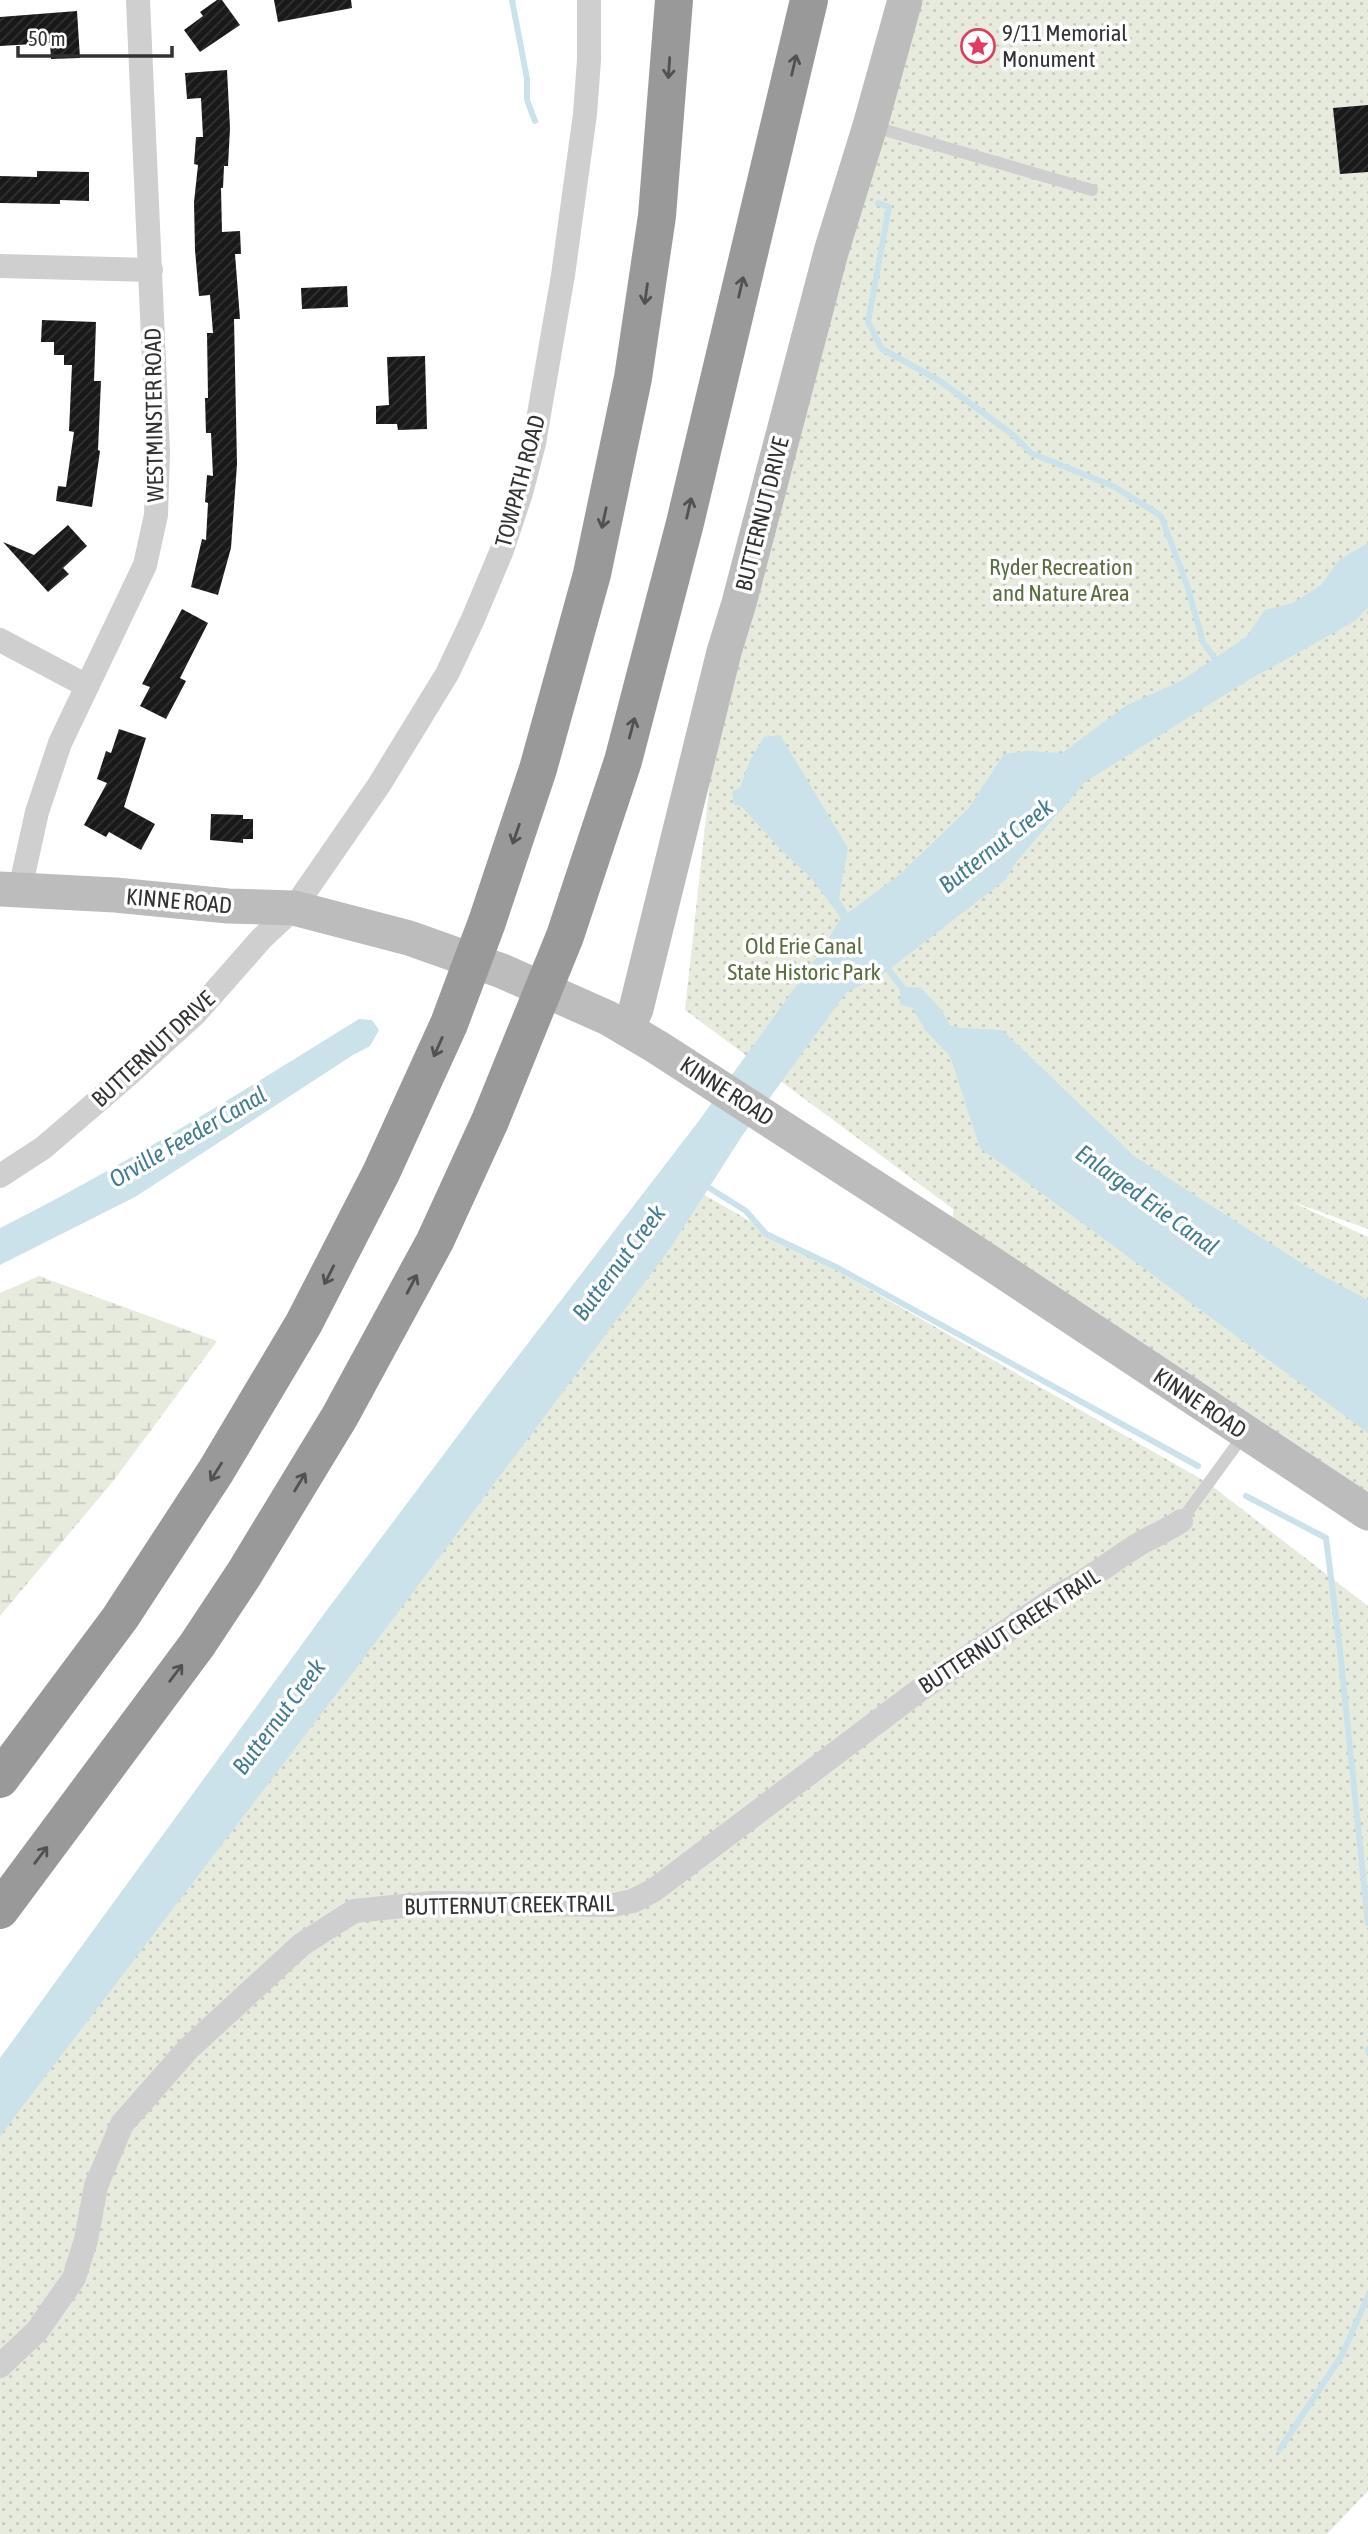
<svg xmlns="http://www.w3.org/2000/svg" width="1368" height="2534" font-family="'Asap Condensed',sans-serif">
	<defs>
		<pattern id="wetland-marsh" width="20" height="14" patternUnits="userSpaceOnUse" patternTransform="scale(1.75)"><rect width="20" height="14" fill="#e6ebde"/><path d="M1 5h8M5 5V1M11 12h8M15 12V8" fill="none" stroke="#c6cabf"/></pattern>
		<pattern id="park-dots" width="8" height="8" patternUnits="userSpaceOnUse" patternTransform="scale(1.75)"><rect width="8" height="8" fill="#e6ebde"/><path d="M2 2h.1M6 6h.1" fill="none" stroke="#c6cabf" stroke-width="1.8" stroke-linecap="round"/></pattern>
		<pattern id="building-hatch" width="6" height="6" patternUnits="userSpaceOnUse" patternTransform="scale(1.75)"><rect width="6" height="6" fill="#191919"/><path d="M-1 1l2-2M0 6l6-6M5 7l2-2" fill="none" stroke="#323232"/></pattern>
	</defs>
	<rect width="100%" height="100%" fill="#fff"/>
	<path fill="url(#wetland-marsh)" d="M39,1276L217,1341L114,1480L0,1616V1293Z"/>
	<path fill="url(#park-dots)" d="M905,0H1368V1229L1290,1201L1368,1237V1520L953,1226V1209L685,1010L724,652Z
		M680,1181L1208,1483L1368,1606V2491L1327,2534H0V2088Z"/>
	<path fill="#cbe2ea" d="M1368,543V608L1355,621L1247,681L1085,782L1017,861L1005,880L891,968L906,987L921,988L941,1009L950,1025L961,1028L1002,1030L1134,1156L1312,1270L1368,1300V1433L980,1148L950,1056L926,1031L912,1008L900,1005V990L886,972L846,993L742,1136L669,1250L351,1675L0,2136V2058L324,1614L492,1390L698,1122L820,953L841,918L812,879L783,852L741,806L734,805L732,791L740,788L750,760L764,737L780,735L848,848L839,898L848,913L899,875L968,809L1004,754L1027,751L1062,753L1127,705L1181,681L1246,637L1265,610L1293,603L1321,585L1339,560Z
		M359,1019L372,1020L379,1030L370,1046L353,1055L135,1197L0,1265V1228C124,1166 241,1092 359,1019Z"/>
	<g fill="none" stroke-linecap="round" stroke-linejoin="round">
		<path stroke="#cbe2ea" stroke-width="6" d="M512,0L527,79V100L535,121
			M878,203L889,207L868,322L882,349L940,381L1013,435L1031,453L1115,487L1161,516L1187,585L1203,642L1218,663
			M703,1184L746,1211L766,1234L836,1267L1198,1466
			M1246,1496L1326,1538L1339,1641L1368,1923
			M1368,2049V2051
			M1280,2449L1342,2355L1368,2296"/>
	</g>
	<path fill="url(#building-hatch)" d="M217,0H222L240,25L200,52L184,30L203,16L200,12Z
		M274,0H351L352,8L278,22Z
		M77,11L80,58L51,59L50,43L0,46V17Z
		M227,70L230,128L228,166H224L223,188H221L222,232L240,231L241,254H235L240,319H234L237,464L231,548L218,595L191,587L202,539L206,540L208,503L205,502L207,475L213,476L211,433H206L205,398H208L207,333H213L210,295L199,296L195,250L194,202L198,165L194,164L196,137H203L201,98L187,99L185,73Z
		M1368,105V172L1340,174L1333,108Z
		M37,171L89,172V201L60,200V204L0,203V176L37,177Z
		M347,286L348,307L302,309L301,288Z
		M42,320L96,322L94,381H101L98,450L100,451L92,507L56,501L58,486L66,487L74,432L69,431L72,365H64V355H54V342H41Z
		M425,356L427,429L398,430L397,424H376V406L389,405L387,357Z
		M68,525L87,546L63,568L69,574L48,592L3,542L34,555Z
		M182,609L208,623L180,678L186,681L166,719L140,706L150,687L142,684Z
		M119,729L146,738L124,807L155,824L141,850L109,832L106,837L84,825L107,783L97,779L106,751L111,753Z
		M211,814L243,815V819H253V839H243V843L210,840Z"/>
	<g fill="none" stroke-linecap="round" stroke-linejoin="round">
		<path stroke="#cfcfcf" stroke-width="12" d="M871,126L1092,190
			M1181,1521L1245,1433"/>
		<path stroke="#cfcfcf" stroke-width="24" d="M0,266L151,270
			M0,640L87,686
			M20,889L37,812L60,743L145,565L156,515L158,452L138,0
			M0,1176L43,1148L127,1076L195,1014L262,938L294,908L379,785L447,674L473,619L502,550L521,493L534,443L563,275L585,114L589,60V0
			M0,2366L37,2331L74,2278L86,2240L96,2186L122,2124L188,2049L301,1945L354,1911L433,1903L613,1905L633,1901L654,1890L921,1689L1061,1594C1089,1580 1114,1559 1141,1543C1155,1535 1168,1530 1181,1521"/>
		<path stroke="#bcbcbc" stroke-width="35" d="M0,889L115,895L228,906L294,908L409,938L502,971L608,1018L657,1047L948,1235L1368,1513
			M627,1029L636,1009L724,652L739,603L831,252L870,126L905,0"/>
		<path stroke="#999" stroke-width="38" d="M0,1779L120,1618L216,1471L304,1323L381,1173L449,1024L487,922L538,769L592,574L633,378L657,216L674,0
			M0,1910L197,1645L244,1574L340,1416L435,1241L490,1121L565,936L623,761L685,523L809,0"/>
	</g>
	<defs><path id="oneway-shaft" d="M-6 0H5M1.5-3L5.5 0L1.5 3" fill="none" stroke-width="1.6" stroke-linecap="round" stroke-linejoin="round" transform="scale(1.75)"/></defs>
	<g stroke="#515151">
		<use href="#oneway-shaft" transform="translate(794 65) rotate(-77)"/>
		<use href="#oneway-shaft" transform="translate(669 68) rotate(94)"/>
		<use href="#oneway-shaft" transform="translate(741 287) rotate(-77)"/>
		<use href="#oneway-shaft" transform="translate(646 294) rotate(98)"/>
		<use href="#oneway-shaft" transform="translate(689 508) rotate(-77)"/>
		<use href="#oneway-shaft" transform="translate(604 518) rotate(102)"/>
		<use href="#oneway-shaft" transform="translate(632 728) rotate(-75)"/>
		<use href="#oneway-shaft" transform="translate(516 834) rotate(109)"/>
		<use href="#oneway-shaft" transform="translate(438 1047) rotate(114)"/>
		<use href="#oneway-shaft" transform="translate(329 1275) rotate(117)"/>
		<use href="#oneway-shaft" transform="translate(412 1284) rotate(-62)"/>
		<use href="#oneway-shaft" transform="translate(216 1472) rotate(122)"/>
		<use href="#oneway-shaft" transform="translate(300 1482) rotate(-59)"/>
		<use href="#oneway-shaft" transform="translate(176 1673) rotate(-53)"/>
		<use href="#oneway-shaft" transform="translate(41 1855) rotate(-53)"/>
	</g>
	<defs>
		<g id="sight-ring" transform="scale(1.75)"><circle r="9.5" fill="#fff" stroke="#e03c5d" stroke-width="1.5"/><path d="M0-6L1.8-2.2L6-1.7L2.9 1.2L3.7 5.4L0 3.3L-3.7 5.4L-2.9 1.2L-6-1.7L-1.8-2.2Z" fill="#e03c5d"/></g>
	</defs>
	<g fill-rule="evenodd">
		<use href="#sight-ring" x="978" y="46"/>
	</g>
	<g text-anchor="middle" stroke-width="7" stroke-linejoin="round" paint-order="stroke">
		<g font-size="23" fill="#323232" stroke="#fff" text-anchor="start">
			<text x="1002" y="41">9/11 Memorial<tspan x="1002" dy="26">Monument</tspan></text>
		</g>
		<g font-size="23" fill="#323232" stroke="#fff">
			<text transform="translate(154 415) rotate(-91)" y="8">WESTMINSTER ROAD</text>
			<text transform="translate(520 481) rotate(-75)" y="8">TOWPATH ROAD</text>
			<text transform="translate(762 514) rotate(-76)" y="8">BUTTERNUT DRIVE</text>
			<text transform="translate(179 901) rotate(5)" y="8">KINNE ROAD</text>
			<text transform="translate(153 1049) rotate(-43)" y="8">BUTTERNUT DRIVE</text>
			<text transform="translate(727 1091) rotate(33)" y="8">KINNE ROAD</text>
			<text transform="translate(1200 1403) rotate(34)" y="8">KINNE ROAD</text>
			<text transform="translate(1009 1631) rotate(-33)" y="8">BUTTERNUT CREEK TRAIL</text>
			<text transform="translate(509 1905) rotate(-1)" y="8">BUTTERNUT CREEK TRAIL</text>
		</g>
		<g font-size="23" fill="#5a6d3f" stroke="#fff">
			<text x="1061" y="575">Ryder Recreation<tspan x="1061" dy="26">and Nature Area</tspan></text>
			<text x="804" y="954">Old Erie Canal<tspan x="804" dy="26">State Historic Park</tspan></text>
		</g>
		<g font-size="24" font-style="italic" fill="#417d92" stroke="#fff">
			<text transform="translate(996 846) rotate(-38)" y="8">Butternut Creek</text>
			<text transform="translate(188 1137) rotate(-30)" y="8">Orville Feeder Canal</text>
			<text transform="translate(1147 1200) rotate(36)" y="8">Enlarged Erie Canal</text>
			<text transform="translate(619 1263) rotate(-53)" y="8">Butternut Creek</text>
			<text transform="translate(279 1717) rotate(-53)" y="8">Butternut Creek</text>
		</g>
	</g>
	<path d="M18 46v10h154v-10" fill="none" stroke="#323232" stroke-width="3.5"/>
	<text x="28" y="46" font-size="21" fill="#323232" stroke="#ffffff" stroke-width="5" paint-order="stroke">50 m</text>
</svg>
